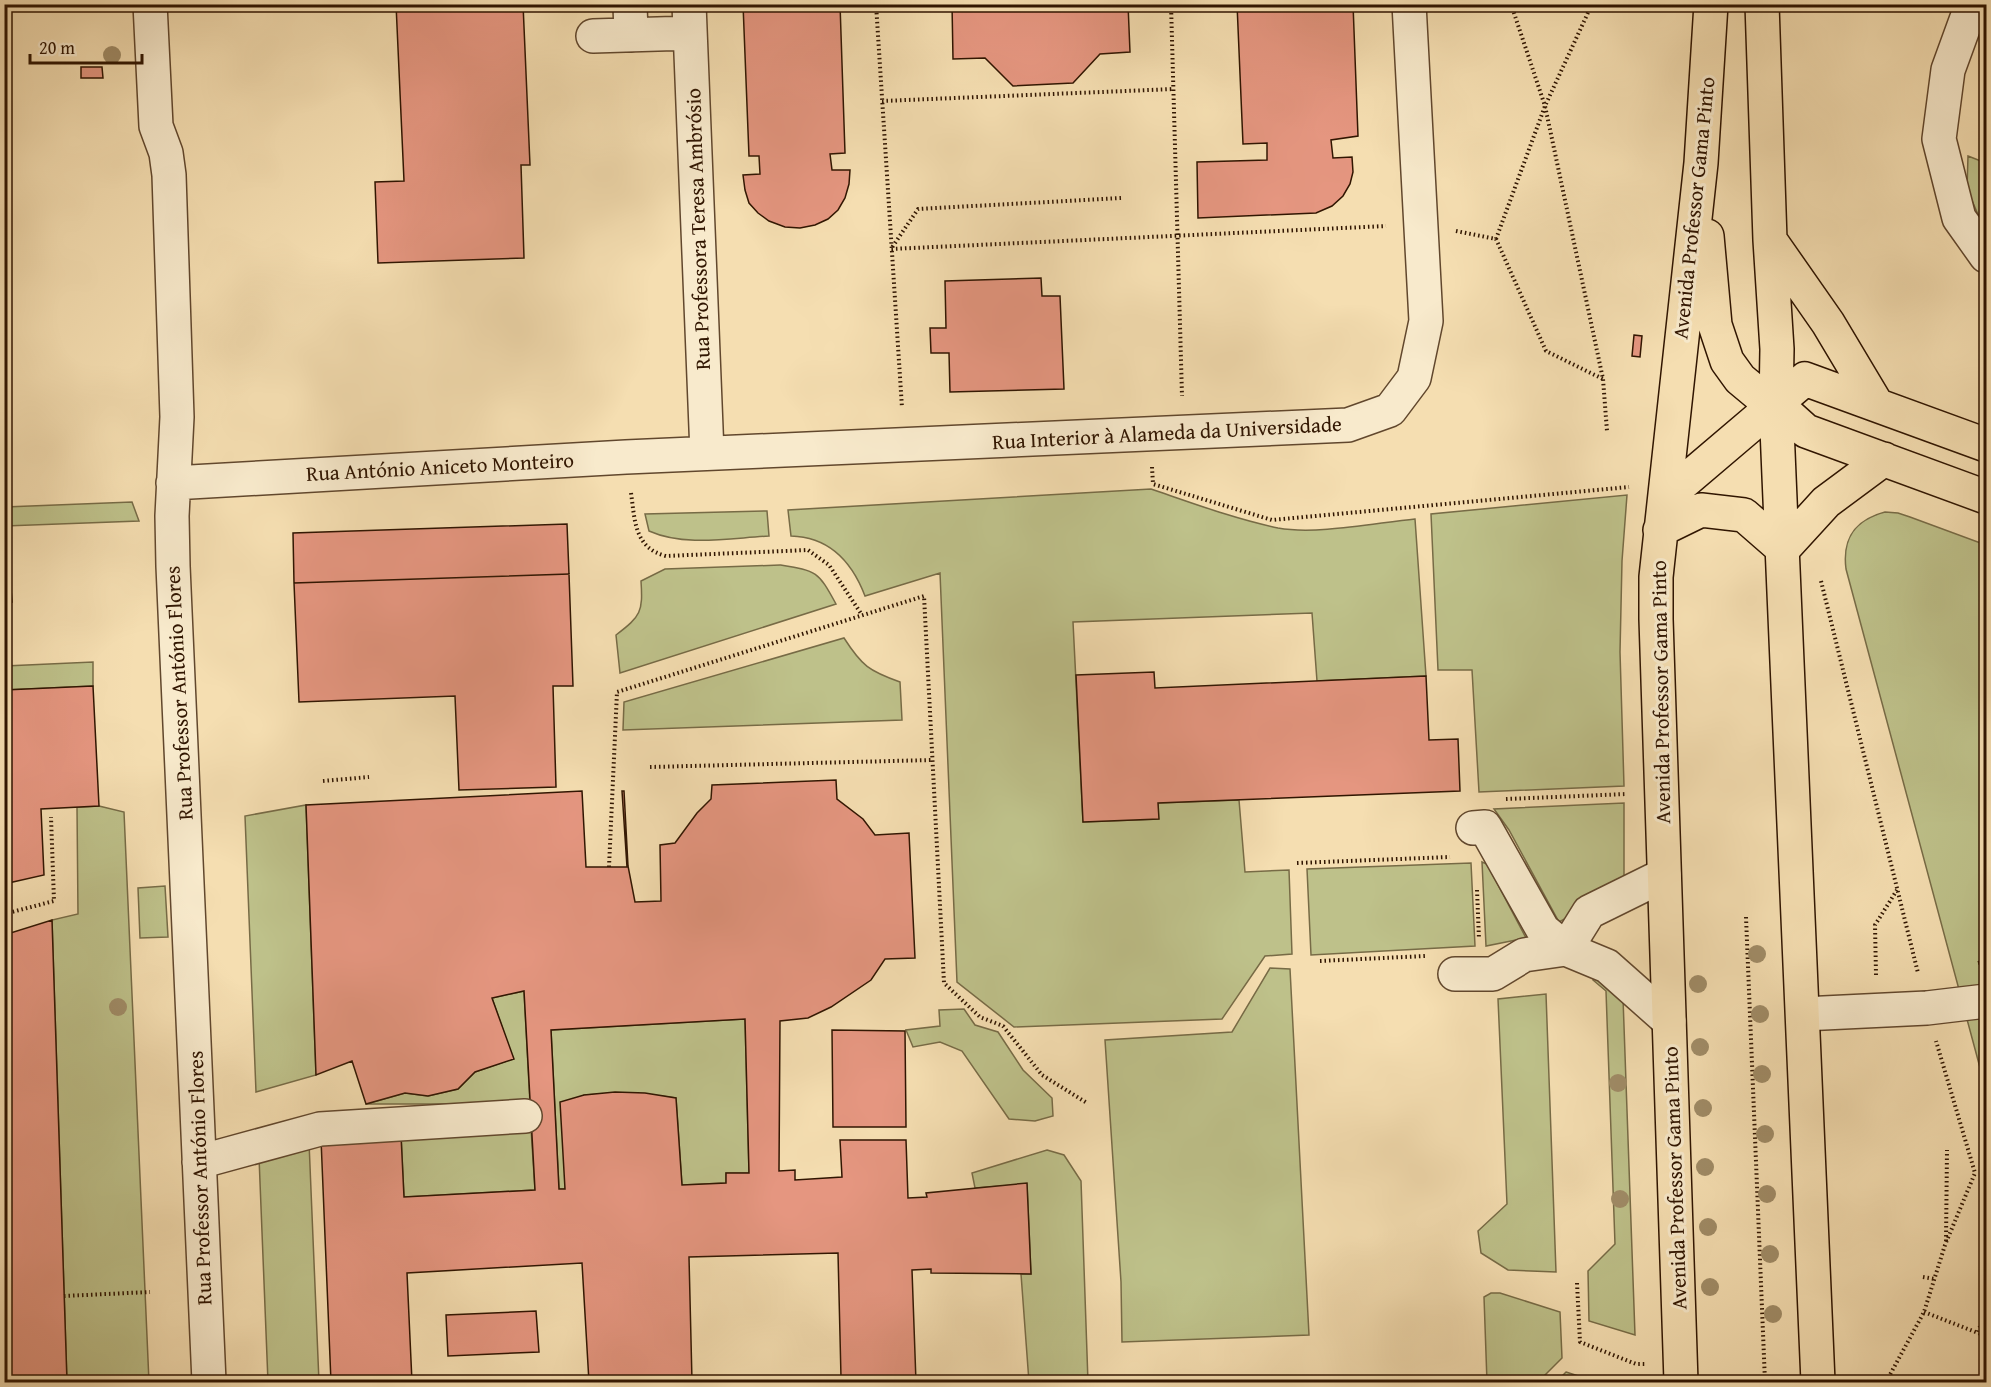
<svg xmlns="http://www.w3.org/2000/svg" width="1991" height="1387" font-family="'Gentium Book Plus',serif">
	<rect width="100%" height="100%" fill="#f5deb1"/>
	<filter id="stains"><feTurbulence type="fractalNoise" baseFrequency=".00333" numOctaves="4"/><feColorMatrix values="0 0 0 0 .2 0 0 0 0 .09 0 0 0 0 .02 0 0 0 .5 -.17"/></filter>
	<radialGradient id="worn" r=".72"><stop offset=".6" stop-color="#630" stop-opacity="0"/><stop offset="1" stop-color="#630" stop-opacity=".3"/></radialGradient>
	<path fill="#bec18a" stroke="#776b46" stroke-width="1.5" d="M1968,156L1986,163V233L1967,189Z
		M1151,489C1192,503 1235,519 1278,528C1316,535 1375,523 1415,519L1426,676L1317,681L1312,613L1073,622L1083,822L1158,819V803L1239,800L1245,872L1289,870L1292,954L1265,956L1222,1019L1014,1027L957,982L940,573L865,596C852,562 830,537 791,536L788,510Z
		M1627,495L1622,561L1620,652L1624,786L1479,792L1472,670H1438L1431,514Z
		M132,502L139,521L5,526V507Z
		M767,511L769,536C730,538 685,547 649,531L645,514Z
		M1885,512L1898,513L1910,517L1986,545V1090L1846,569C1842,538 1855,520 1885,512Z
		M780,565C817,571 818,571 836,604L620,673L616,635C641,616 643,612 641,581L665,569Z
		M844,638C862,666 869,671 900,682L902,720L623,730L624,702Z
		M93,662V686L5,690V666Z
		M1624,803V887L1559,922L1509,830L1494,809Z
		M306,805L316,1075L256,1092L245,816Z
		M99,806L124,812L149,1382H67L52,920L78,914L77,807Z
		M1482,862L1487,864L1526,938L1486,946Z
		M1471,863L1475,946L1311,955L1307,869Z
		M165,886L168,937L140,938L138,888Z
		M1270,968L1290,969L1309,1335L1122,1342L1121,1282L1105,1040L1232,1032Z
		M1594,976L1623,998L1635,1335L1589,1321L1588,1271L1615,1244L1606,991L1593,980Z
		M524,991L530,1104H366L405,1093L428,1096L458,1089L475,1072L513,1059L492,998Z
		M1546,994L1556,1272L1508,1270L1481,1253L1478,1231L1507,1204L1498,999Z
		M964,1009L975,1025L998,1032L1023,1070L1052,1098L1053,1116L1035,1121L1009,1119L962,1051L940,1042L913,1047L906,1030L940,1026L939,1010Z
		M745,1019L749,1173H726V1183L682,1185L676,1098C644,1093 616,1092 584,1095L565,1189H559L551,1030Z
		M531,1129L535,1190L404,1197L401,1135Z
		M309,1142L319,1382H268L259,1157Z
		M1047,1150L1064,1155L1081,1181L1088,1382H1029L1021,1274H1031L1027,1184L975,1188L972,1173Z
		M1491,1293H1500L1560,1312L1562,1358L1538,1382H1487L1484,1297Z
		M1566,1372L1597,1382H1556Z"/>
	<path fill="#e59680" stroke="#301501" stroke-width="1.5" fill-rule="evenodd" d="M396,4H523L530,165H521L524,258L378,263L375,182L404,181Z
		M743,4H840L845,153L830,154L832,170H850L849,184L845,198L838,210L828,219L815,225L800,228L785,227L769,221L758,213L749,203L745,190L743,175L760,174L759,156H749Z
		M952,4H1128L1130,52L1100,54L1073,83L1013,86L985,58L953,59Z
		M1237,4H1353L1358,136L1331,140L1333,158L1352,157L1353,172L1350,184L1343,196L1332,206L1316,213L1198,218L1197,162L1267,160V143L1243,144Z
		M81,67H102L103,78H81Z
		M1041,278L1042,296H1060L1064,389L950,392L949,353H931L930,328H946L945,281Z
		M1634,335L1642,336L1640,357L1632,356Z
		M567,524L569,574L294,583L293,533Z
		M569,574L573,686H553L556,787L459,790L455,696L299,702L294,583Z
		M4,576H10L12,602L4,603Z
		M1154,672L1155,688L1426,676L1429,740L1458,739L1460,791L1158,803L1159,819L1083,822L1076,675Z
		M93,686L99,806L41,809L44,875L4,884V690Z
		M836,780L837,799L863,819L875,835L909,833L915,958L885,959L871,980L831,1007L808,1018L780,1021L779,1171L795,1170V1180L842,1177L840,1140H906L908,1198L927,1197L926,1193L1027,1183L1031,1274L931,1273V1269L912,1270L916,1382H589L582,1263L407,1273L412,1382H331L321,1139L401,1135L404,1197L535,1190L524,991L492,998L514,1059L475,1072L458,1089L428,1096L405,1093L366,1104L352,1061L316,1075L306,805L582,791L586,867H627L622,791H624L628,866L635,902L661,901L660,845L675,843L697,813L711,799L712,785ZM745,1019L749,1173H726V1183L682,1185L676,1098L645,1093L615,1092L584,1095L560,1102L565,1189H559L551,1030ZM838,1253L841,1377L692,1381L689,1257Z
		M52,920L67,1382H4V935Z
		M832,1030L905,1031L906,1127H833Z
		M536,1311L539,1352L448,1356L446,1315Z
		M1986,1363V1382H1979Z"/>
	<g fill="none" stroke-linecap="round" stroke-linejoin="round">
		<g stroke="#61472d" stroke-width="36">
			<path id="minor" d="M150,4L156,126L166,153L169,175L177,417L172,516L173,566L209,1382
				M630,4L631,35
				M689,4L707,453
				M1972,4L1948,70L1939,139L1959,218L1986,256
				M593,36L690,33
				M173,483L626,457L1348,425L1390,410L1414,378L1426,321L1409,4
				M1473,828L1485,827L1543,930L1566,949L1607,966L1669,1021
				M1455,974H1493L1524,955L1566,949L1589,912L1664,875
				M1803,1014L1927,1008L1986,1001
				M199,1162L320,1129L525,1116"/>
		</g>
		<g stroke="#301501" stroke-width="36">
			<path id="major" d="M1762,4L1770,240L1777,349L1776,404L1779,476L1818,1382
				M1707,236L1715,325L1727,361L1740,379L1758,394L1776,404L1806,431L1986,497
				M1770,240L1828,323L1877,405
				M1665,498L1805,379L1986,445
				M1660,530L1701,510L1744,515L1783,549
				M1783,549L1826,502L1884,459
				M1681,1382L1656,619V577L1701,163L1711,4"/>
		</g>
		<path stroke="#301501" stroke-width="4" stroke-dasharray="1.5 3" stroke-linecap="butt" d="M876,4L902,408
			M1171,4L1182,396
			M1511,4L1545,106L1603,379L1607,431
			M882,101L1174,89
			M1121,198L918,209L891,249L1386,226
			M1456,231L1496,239L1546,351L1603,379
			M1496,239L1545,106L1592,4
			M1152,467L1153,484L1272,520L1629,487
			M631,493C635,520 634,548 666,556L808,550L829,565L862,615
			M1821,581L1918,973
			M650,767L932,760
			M323,781L369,777
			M1506,799L1627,794
			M1297,863L1450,857
			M609,867L617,692L924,596L944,983L980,1017L1003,1026L1042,1075L1087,1103
			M1477,890L1479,939
			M4,914L54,901L51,817
			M1746,917L1765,1382
			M1320,961L1425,956
			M1978,963L1986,961
			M1876,975L1875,925L1897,890
			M1946,1241L1947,1150
			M1923,1277L1935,1279
			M1577,1283L1580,1342L1636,1364H1646
			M64,1296L150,1292
			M1924,1312L1986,1336
			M1978,1332L1986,1310
			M1886,1382L1924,1312L1945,1245L1975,1173L1936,1041"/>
		<use href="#minor" stroke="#f8eacc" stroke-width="33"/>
		<use href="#major" stroke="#f5deb1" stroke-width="33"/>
	</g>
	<g fill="#a08c67">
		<circle cx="112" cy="55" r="9"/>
		<circle cx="1757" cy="954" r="9"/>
		<circle cx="1698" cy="984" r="9"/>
		<circle cx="118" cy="1007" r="9"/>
		<circle cx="1760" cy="1014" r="9"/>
		<circle cx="1700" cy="1047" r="9"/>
		<circle cx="1762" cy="1074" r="9"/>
		<circle cx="1618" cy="1083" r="9"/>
		<circle cx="1703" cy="1108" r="9"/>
		<circle cx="1765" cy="1134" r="9"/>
		<circle cx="1705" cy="1167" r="9"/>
		<circle cx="1767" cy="1194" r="9"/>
		<circle cx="1620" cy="1199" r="9"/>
		<circle cx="1708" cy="1227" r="9"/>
		<circle cx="1770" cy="1254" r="9"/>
		<circle cx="1710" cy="1287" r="9"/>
		<circle cx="1773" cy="1314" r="9"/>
	</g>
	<g text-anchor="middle" stroke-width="6" stroke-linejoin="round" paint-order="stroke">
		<g font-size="21" fill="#301501" stroke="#f8eacc">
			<text transform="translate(1694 208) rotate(-84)" y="7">Avenida Professor Gama Pinto</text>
			<text transform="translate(698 229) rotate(-92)" y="7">Rua Professora Teresa Ambrósio</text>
			<text transform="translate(1167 433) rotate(-3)" y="7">Rua Interior à Alameda da Universidade</text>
			<text transform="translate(440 467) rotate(-3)" y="7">Rua António Aniceto Monteiro</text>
			<text transform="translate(1661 692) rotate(-91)" y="7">Avenida Professor Gama Pinto</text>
			<text transform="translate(179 693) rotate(-93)" y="7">Rua Professor António Flores</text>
			<text transform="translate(200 1178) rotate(-92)" y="7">Rua Professor António Flores</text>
			<text transform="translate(1675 1178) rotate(-92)" y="7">Avenida Professor Gama Pinto</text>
		</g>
	</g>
	<rect width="1991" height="1387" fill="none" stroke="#f5deb1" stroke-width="24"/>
	<rect x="6" y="6" width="1979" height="1375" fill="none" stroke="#301501" stroke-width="3"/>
	<rect x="12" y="12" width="1967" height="1363" fill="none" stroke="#301501" stroke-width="1.5"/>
	<path d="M30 54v9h112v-9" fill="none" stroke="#301501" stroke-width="3"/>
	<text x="39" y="54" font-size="18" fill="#301501" stroke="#f8eacc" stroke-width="4.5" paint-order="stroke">20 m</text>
	<rect width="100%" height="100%" filter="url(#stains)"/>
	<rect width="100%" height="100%" fill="url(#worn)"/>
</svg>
